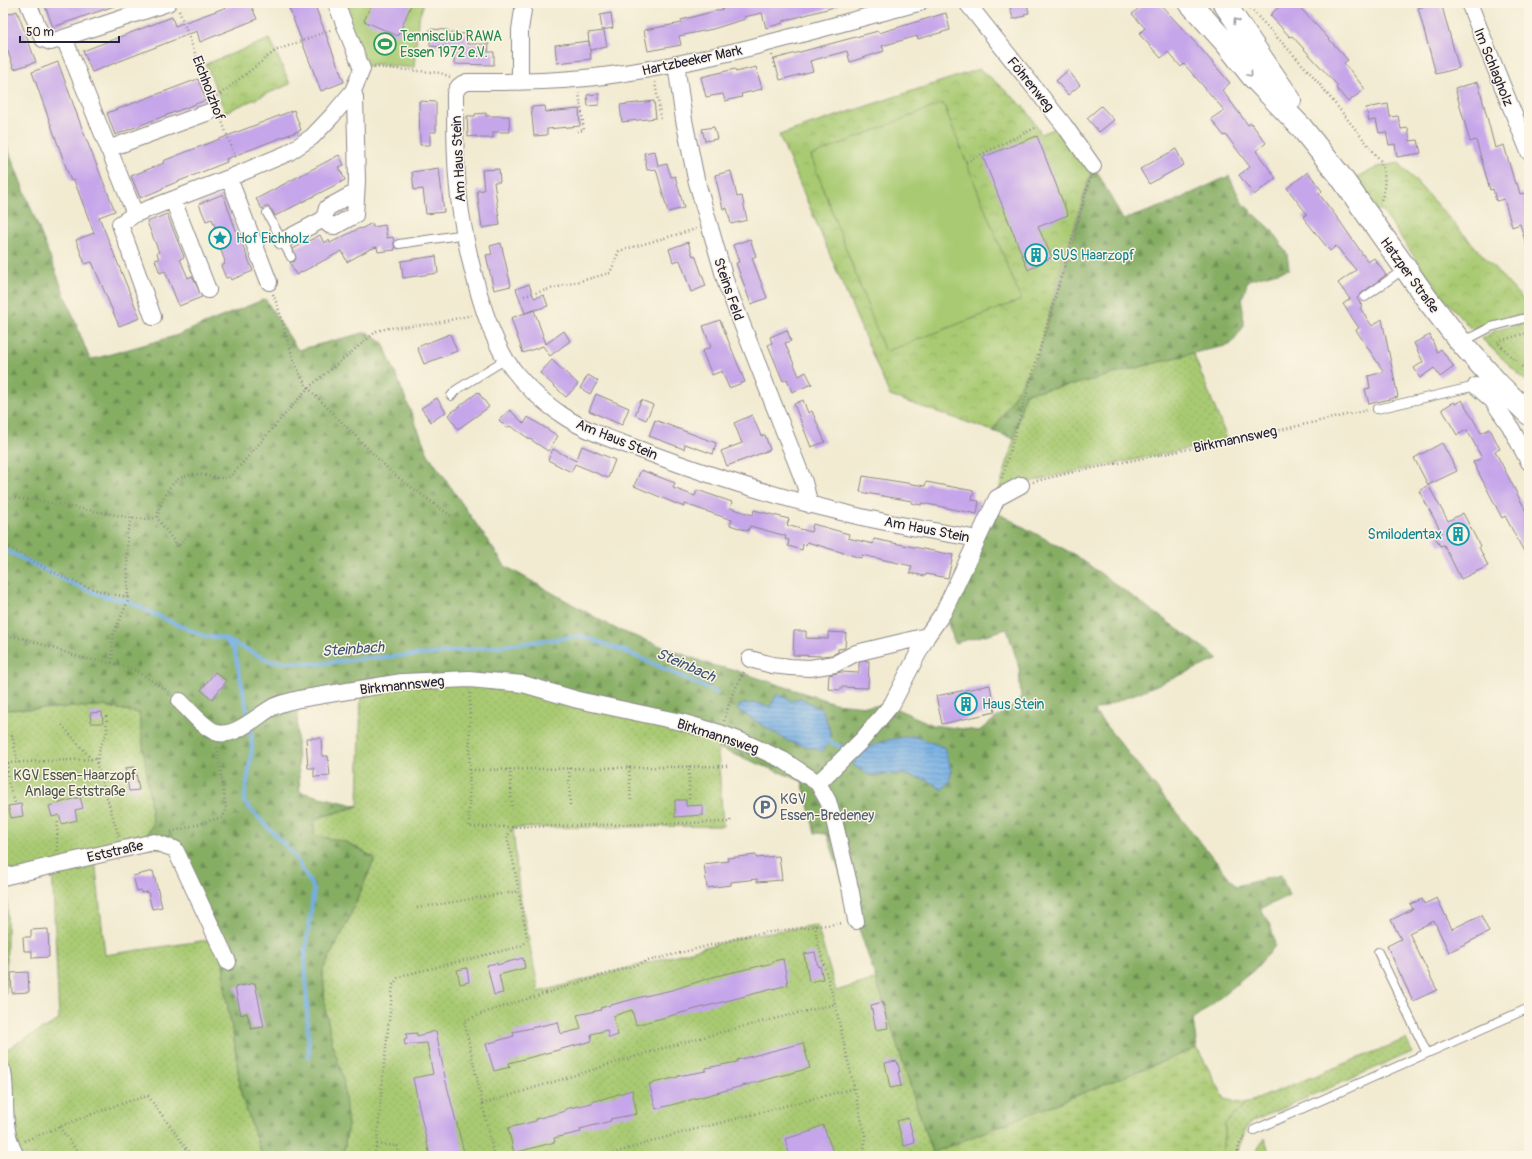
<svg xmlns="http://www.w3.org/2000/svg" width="1532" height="1159" font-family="Pangolin,sans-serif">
	<defs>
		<pattern id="grass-dots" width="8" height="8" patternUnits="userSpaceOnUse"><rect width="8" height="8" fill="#a9ca72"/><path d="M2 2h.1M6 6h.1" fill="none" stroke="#91ad64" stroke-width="1.8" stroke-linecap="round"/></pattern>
		<pattern id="forest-firs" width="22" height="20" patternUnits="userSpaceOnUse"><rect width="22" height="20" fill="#86ae64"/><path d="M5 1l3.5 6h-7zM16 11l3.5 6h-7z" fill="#6d8d54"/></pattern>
		<pattern id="wetland-marsh" width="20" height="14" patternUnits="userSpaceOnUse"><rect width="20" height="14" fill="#a9ca72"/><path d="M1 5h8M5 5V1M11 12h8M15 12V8" fill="none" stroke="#91ad64"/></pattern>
		<pattern id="park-crowns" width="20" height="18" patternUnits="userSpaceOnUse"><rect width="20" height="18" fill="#a9ca72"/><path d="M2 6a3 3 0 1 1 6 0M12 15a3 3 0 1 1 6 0" fill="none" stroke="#91ad64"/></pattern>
		<pattern id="water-rules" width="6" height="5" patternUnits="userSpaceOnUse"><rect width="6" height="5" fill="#73aee4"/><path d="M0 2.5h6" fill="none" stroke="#5e8dba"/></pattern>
	</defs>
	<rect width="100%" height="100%" fill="#fcf5e5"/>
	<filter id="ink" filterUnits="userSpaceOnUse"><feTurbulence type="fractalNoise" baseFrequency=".025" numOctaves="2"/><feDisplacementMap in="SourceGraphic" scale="8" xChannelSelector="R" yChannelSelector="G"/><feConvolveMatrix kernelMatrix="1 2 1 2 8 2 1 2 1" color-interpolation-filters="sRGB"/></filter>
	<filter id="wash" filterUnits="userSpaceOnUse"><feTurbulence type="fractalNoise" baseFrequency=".012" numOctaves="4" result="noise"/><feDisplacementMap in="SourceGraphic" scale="16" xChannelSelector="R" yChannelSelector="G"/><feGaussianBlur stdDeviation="0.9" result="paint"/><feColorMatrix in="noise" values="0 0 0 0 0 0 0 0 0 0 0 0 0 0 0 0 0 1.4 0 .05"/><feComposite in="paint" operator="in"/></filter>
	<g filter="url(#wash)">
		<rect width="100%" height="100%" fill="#f2ebd2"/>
		<path fill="url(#grass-dots)" stroke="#667656" d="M1529,321V384L1482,339L1494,331Z
			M1193,353L1228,441L1069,473L1020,484L997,497L1014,439L1025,393L1076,384Z
			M470,680L717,735L723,826L513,828L519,891L539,992L750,935L817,925L836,991L876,979L933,1156H343L347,1133L343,1077L333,1046L325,1008L323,970L347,923L375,858L346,842L314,835L315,819L358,806L361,690Z
			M104,706L139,713L153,824L139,847L3,877V710Z
			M95,858L105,955L222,938L225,992L234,1039L241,1094L262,1156H16L3,1068V1051L59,1020L52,867Z
			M8,876L6,993L3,994V877Z
			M1406,1039L1412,1052L1253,1121L1246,1128L1236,1156H1222L1225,1125L1245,1104Z
			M1265,1138L1270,1156H1253Z"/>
		<path fill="url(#forest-firs)" stroke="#546850" fill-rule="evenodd" d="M3,136L90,360L175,336L265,299L298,350L367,332L383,343L428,454L505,566L616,629L711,665L737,671L834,703L866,706H890L933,725L979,731L1021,699L1019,667L1007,629L955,643L944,613L992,510L1075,555L1219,659L1094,711L1236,886L1281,875L1289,896L1260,909C1270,923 1273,930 1275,946L1254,970L1193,1020L1197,1048L932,1153L876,979L827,834L815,833L802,781L718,748L717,735L469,678L298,700L205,736L207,737L298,702L297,747L300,792L358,806L315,819L314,835L346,842L375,858L347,923L323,970L325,1008L333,1046L343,1077L348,1125L343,1156H262L241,1094L234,1039L225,992L222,938L175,849L139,847L153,824L139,713L104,706L3,710ZM777,694L792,701L801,698L823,711L830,732L806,746L788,741L738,710L739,705L756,703L770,707ZM859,756L950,781L942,790L930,781L903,774L869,775Z
			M1094,166L1123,220L1166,205L1229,176L1242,203L1271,229L1287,254L1289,269L1248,280L1242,300L1244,326L1230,345L1193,353L1076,384L1025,393L1014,439L993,431L1038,356Z"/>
		<path fill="url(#wetland-marsh)" stroke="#667656" d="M1197,1048L1225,1099L1245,1104L1225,1125L1222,1156H933L932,1153Z"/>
		<path fill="url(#park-crowns)" stroke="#667656" d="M270,39L290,84L225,112L206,64Z
			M979,69L990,77L1026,109L1041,134L1062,125L1093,166L1060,273L1038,356L993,431L890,396L779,135Z
			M1399,163L1529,306V314L1471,329L1437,290L1382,210L1374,211L1352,180L1378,167Z"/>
		<path fill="#a9ca72" stroke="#667656" d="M338,3H424L418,21L414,68L375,64L364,67Z
			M943,103L1021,300L885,352L811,156Z"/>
		<path fill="url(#water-rules)" stroke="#4a6890" d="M777,694L792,701L801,698L823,711L830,732L828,745L822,751L788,741L738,710L739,705L756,703L770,707Z
			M913,736L944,747L951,770L950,781L942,790L930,781L903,774L869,775L853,765C868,741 887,740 913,736Z"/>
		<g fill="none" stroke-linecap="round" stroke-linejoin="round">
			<path stroke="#73aee4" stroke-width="4" d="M3,549L73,584L103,596L128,601L160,617L204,636L223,638L270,661L318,664L369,658L432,654L582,636L627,652L717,693
				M226,641L234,649L249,719
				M251,728L252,749L244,802L293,854L314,889L305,955L309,1057
				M829,741L845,749"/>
		</g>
		<g id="blocks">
			<path fill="#c6a6ea" d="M44,3H117V5L53,27Z
				M238,3H250L257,19L200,42L197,31L92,72L83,51L172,17L175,26Z
				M287,3H314L344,82L321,91Z
				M372,3H412L398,36L364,21Z
				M721,3H837L838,6L783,21V23L766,28L762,13L744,17L745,19L713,29L679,36L681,45L648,51L644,30L682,23L681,20L723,9Z
				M1009,3H1027L1029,13L1024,14L1025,16L1013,19Z
				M1145,3H1159L1201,49L1230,83L1222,90L1248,125L1251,123L1266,143L1256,151L1276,178L1254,195L1239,175L1250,167L1226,135L1224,136L1211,119L1224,110L1184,64L1181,67L1168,52L1161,58L1139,34L1145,28L1132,14Z
				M1283,3H1296L1348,60L1344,63L1365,89L1348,102L1336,88L1338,86L1292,36L1290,37L1270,15Z
				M1435,3H1441L1459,68L1436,74L1418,8Z
				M17,11L36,62L14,69L7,49L3,51V16Z
				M611,13L613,28L602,30L600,15Z
				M946,13L950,30L918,39L917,36L882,46L884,51L850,62L847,51L810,61L813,71L780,80L774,59L878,31L879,33Z
				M430,29L448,30V33L467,34V44H489L488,52H494V65L454,64L455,48L430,46Z
				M604,31L607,47L590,50L588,33Z
				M589,41L591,59L557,63L555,45Z
				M58,62L83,131L115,211L99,217L140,318L119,326L92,262L85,264L76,240L94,233L74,180L71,181L32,72Z
				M756,67L762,89L741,94L742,97L725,101L723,94L706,97L701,77L735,69L736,72Z
				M1068,70L1080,85L1068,95L1056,81Z
				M198,79L206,100L115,135L107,113Z
				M1478,82L1495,148L1504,145L1515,184L1517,183L1520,194L1526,193L1529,204V244H1526L1520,224L1512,227L1504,199L1496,201L1493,189L1490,190L1476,140L1470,142L1455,88Z
				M599,94V105L588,106L587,95Z
				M419,101L436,102V132H430V145H420Z
				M654,101L656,118L622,122L620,105Z
				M1388,104L1390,117L1398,116L1401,129L1408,128L1410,141L1418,140L1421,153L1397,157L1395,144L1389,145L1386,132L1379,133L1376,120L1369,121L1366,108Z
				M545,106L546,112L579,109L580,126L547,129V135L534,136L531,107Z
				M1101,106L1114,120L1099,132L1087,118Z
				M294,110L301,130L226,159L227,162L162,188V189L140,198L131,176L164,163L163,161Z
				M486,113V116H509L510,132H493V138H477V136L468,137L467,116H475V114Z
				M714,127L717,139L705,141L702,129Z
				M1037,136L1068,215L1038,227L1052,257L1028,270L983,157Z
				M1176,149L1184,165L1149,184L1140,169Z
				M655,151L658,166L667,164L671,177L675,176L684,208L668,212L656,169L647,170L644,153Z
				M339,155L344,165L339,167L345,180L275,216L272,210L267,206L262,209L256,199Z
				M439,168L444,212L426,214L423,189L414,190L412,172Z
				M499,169L500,182H494L500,225L482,228L477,191L484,190L482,170Z
				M731,171L737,197L742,196L747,220L731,224L727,208L723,209L715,175Z
				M1308,172L1322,191L1319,194L1339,220L1368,262L1374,258L1386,275L1362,293L1357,298L1362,306L1360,308L1372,326L1382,319L1398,397L1369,404L1365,389L1370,388L1368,376L1384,372L1356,330L1359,328L1343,304L1350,299L1338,283L1356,270L1336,246L1330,251L1303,217L1307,214L1287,188Z
				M223,194L238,236H239L253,271L231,280L230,277L226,278L221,266L225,264L224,262L225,261L218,243L221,242L212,219L206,221L199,204Z
				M167,214L184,257L180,259L188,278L192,276L202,297L179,306L165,271L160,273L155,260L159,259L157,253L159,252L147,222Z
				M372,223L373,227L385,225L387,238L393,237L395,250L378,252L377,247L370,249L347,262L342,251L296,275L290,262H294L296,258L293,249L320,235L324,243L329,240L330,243L360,228L361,229Z
				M750,239L756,256L752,258L767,298L751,304L736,263L739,262L733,245Z
				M688,242L693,256L695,255L706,286L691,292L680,260L673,262L669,249Z
				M501,243L511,286L494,290L486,255L492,254L490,246Z
				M436,256L438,273L403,278L401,261Z
				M529,284L534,298L544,295L548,306L525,313L516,289Z
				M534,310L546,344L564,331L570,341L550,356L543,346L523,353L511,318Z
				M720,320L745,382L729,388L722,371L712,375L702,351L711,347L703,326Z
				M787,330L791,341L785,343L799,376L806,372L812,384L792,392L787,379L783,381L768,345L772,343L770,337Z
				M450,334L457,351L424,364L417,347Z
				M1430,335L1437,352L1441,349L1454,367L1440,377L1434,368L1420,378L1414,368L1423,362L1414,343Z
				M552,360L578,384L566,397L540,373Z
				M588,375L598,381L590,394L580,388Z
				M478,392L489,407L458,429L448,415Z
				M596,394L629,408L622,425L589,411Z
				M437,398L446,412L431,422L421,408Z
				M641,400L653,405L646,420L635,415Z
				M803,400L808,413L812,411L825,442L811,447L794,404Z
				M1462,400L1481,433L1490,429L1500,449L1495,451L1529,517V561L1505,516L1502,518L1473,462L1482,458L1467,430L1457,435L1442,409L1454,402L1455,404Z
				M510,410L524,424L528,417L558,436L548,451L510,426L507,428L499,420Z
				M752,415L761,436L765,435L770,450L727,466L721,451L742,443L734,423Z
				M655,420L716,443L713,454L685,444L684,449L649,436Z
				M1442,443L1457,471L1428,485L1414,458Z
				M582,446L615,460L608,478L575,464L571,472L548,460L553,449L576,461Z
				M641,470L675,483L673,488L695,496L697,490L732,502L730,508L753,515L754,510L789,519L787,525L811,532L813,524L849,534L848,538L873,544L874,539L953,555L948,578L926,574L925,576L910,573L912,566L862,555L861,558L807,542L806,545L803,544L802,550L788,546L789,540L785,539L786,536L750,526L748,531L730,525L732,520L685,504L684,507L634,486Z
				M863,476L925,486L926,482L974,491L972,500L979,501L977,514L922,503L921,505L911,503L912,501L860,492Z
				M1428,485L1448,521L1463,513L1480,546L1479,547L1488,566L1461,579L1444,545L1440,546L1435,537L1442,533L1419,491Z
				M794,631H806V638L828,639V632L846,633L845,648L838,649V652L832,655L822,656L793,655Z
				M864,661H869L868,688L841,687V690L828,689L829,675L841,672L859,673V662Z
				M215,672L227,681L212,699L201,690Z
				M990,685L995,712L942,724L936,696Z
				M102,712L103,723H91L90,713Z
				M306,738H321L322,756H328L330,776L314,777V768H308Z
				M135,767L139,790L129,791L125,768Z
				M80,797L83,808L75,810L77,820L62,824L59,815L52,817L49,806Z
				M675,800H686V806L703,805V815L675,817Z
				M21,804L23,816L11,818L8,806Z
				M756,855V858L779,856L782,880L757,882V879L731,882V885L707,888L704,864L728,861L727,858Z
				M153,871L162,907L152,909L148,892L141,893V890L137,891L133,876Z
				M1437,898L1452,929L1481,915L1489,932L1449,952L1434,921L1409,933L1437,990L1413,1001L1387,946L1401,939L1391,920L1413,909L1410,904L1422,899L1424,904Z
				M48,929L49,957L32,958V951H24L23,937H31V930Z
				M815,952L818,967L820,966L823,979L810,982L809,981L804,954Z
				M523,958L525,968L499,975L503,993L494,995L487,965L497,963V965Z
				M783,959L788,985L707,1006L636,1025L632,1010L613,1016L618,1035L609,1038L607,1030L591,1034L592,1041L509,1063L510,1067L494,1071L486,1044L514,1036L513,1032L558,1022L561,1034L581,1029L577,1015L601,1010L600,1008L645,996L672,990L716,976L773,963V961Z
				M467,968L469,982L460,984L457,970Z
				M28,972L29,992L12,993L11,973Z
				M255,983L264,1027L251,1029L247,1013L241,1015L235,987Z
				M883,1002L888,1028L876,1030L871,1005Z
				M436,1031L446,1082L465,1156H430L422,1121L413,1078L433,1074L427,1043L405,1045L404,1039L407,1038L406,1034L417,1033V1036Z
				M803,1043L810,1068L656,1109L649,1084L678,1077V1076L706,1071V1068L737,1062V1060Z
				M897,1061L900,1072H898L901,1086L890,1088L885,1063Z
				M632,1090L637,1114L610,1119L611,1121L580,1129L581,1132L554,1138L555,1142L514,1153L508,1128L536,1121V1119L565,1111V1109L592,1103V1102Z
				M908,1118L915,1143L904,1146L897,1121Z
				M823,1125L833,1152L820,1156H790L785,1139L812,1131V1130Z"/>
		</g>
	</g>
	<g filter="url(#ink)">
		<use href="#blocks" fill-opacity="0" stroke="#8a8686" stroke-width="1"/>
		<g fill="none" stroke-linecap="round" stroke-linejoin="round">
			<g stroke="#8a8686" stroke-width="10">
				<path id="service" d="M267,213L291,257
					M399,244L466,234
					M1365,297L1404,269
					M1462,339L1472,337L1491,327L1529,317
					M451,396L456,390L506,359
					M1377,409L1476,386
					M1378,952L1427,1053
					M1254,1130L1529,1008"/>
			</g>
			<g stroke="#8a8686" stroke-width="18">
				<path id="minor" d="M28,3L43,39L51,42L168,3
					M919,3C819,28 721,60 618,74C568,82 517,82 467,82C460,84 457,87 455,94C455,134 455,174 461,213C465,239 471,265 478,290C485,315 493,338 506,360C521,382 540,400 562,415C588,433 620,442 649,453C716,478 784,499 853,515C894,525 937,531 978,539
					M967,3L1064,125L1093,166
					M1469,3L1529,152
					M64,38L135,214L229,178L288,153L312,137L332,116L353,91L362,69L336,3
					M676,64L684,120L696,179L727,286L804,482L810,505
					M520,82V30L524,3
					M353,91L355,98L357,181L355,215L335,226L329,225L324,219L327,208L349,196L356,195
					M108,149L209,112
					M229,178L269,282
					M173,200L208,290
					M135,214L120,224L153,317
					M282,241L324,219
					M1476,386L1492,400L1510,426L1529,462
					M750,659L772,665L790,667L810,668L835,664L856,653L927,636
					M180,701C191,712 201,725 215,732C233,740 258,715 273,707C281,703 290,701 299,699L402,682L469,679L523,684L578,700L681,722L720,733L746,743L783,760L818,783L862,740L892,704L927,636L943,613L997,498L1021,485
					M818,783L828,801L834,820L851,892L856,921
					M3,877L154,842L175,849L228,962
					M3,1071C8,1102 0,1127 16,1156"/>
			</g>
			<g stroke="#8a8686" stroke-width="24">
				<path id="secondary" d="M1190,3L1226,43L1252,76L1301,127L1341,177L1427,299L1459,340L1498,384L1529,414
					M1224,3L1290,100"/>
			</g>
			<path stroke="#8a8686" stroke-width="2.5" stroke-dasharray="1 3" stroke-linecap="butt" d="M3,6L11,3
				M1250,8L1313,76L1380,160C1386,174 1386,189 1380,203
				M179,11L213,100
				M772,55L776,70
				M374,67L441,73L450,77
				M655,82L661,119
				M213,98L219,95L275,51L333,29
				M221,119L236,159
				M577,131L584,130L579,93
				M966,162L1035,128
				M273,294C286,325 289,361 308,388L392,473L451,516
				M524,296L610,273L619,251L696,229
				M1529,332L1497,342L1529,374
				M1002,478L1090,178
				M1033,482L1069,473L1245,438L1368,410
				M3,497L41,501L132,518L146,519L157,518
				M185,538L178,547L157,518C163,494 173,470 204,475C213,477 222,480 231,476L308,388L377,331L389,328L432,324L472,315
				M3,543C34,562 68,583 104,592C112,595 120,595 128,597
				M3,635L26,639L82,658L112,663L135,670L169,692
				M112,663L113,635L128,601L127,533L132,518
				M470,693L469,827H513L730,822L731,818
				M724,721L731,697L745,670
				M62,725L91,759
				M12,735L18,763
				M3,758L4,763
				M3,763L95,759L119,837
				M8,763L7,779L15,803
				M97,763L100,747L107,733L106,714
				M689,766V800
				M629,767L631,803
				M569,768L570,806
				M510,769L512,809
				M470,770L727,766
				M3,775L7,774
				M171,832L223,817L226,809L217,746
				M57,851V836L58,819
				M417,908L519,891
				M815,925L817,940L835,1004L865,1135L864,1156
				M482,1104L660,1049L745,1026L835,1004
				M59,1127L81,1156
				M24,1141C65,1125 105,1107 148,1096L192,1156
				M377,1144L397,1146L399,1156
				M374,1156L377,1144L383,1074L393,985L398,978L404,975L514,948C521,946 525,945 527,938L513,860L507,837L513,827
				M494,1156L464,1021L489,1011L648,961L719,943L750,935L784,930L844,923
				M605,1156L673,1135L855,1088
				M1237,1156L1239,1145L1245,1135"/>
			<use href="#service" stroke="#fff" stroke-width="8"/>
			<use href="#minor" stroke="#fff" stroke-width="16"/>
			<use href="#secondary" stroke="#fff" stroke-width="22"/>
		</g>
		<defs><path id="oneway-chevron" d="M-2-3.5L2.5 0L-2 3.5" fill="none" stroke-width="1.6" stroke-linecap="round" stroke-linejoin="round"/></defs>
		<g stroke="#9c9ca7">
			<use href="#oneway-chevron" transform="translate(1236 21) rotate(-124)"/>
			<use href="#oneway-chevron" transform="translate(1250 74) rotate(50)"/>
		</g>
	</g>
	<defs>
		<g id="stadium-ring" transform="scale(1.15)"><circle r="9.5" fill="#fcf5e5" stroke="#2e9e5b" stroke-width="1.5"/><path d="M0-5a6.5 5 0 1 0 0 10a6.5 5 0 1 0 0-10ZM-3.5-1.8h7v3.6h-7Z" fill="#2e9e5b"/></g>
		<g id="sight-ring" transform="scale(1.15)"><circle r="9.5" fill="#fcf5e5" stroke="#0f9aa8" stroke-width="1.5"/><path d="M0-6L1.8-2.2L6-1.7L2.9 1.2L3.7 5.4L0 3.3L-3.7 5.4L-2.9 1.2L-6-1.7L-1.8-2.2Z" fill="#0f9aa8"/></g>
		<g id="building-ring" transform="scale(1.15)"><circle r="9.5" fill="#fcf5e5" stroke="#0f9aa8" stroke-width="1.5"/><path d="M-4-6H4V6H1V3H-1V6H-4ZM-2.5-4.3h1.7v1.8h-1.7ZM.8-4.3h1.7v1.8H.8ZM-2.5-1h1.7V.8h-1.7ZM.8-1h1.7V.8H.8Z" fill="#0f9aa8"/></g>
		<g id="parking-ring" transform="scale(1.15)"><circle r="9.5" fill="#fcf5e5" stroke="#5c6f8a" stroke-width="1.5"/><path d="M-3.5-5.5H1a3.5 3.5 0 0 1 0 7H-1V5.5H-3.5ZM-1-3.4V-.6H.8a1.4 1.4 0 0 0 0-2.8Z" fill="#5c6f8a"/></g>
	</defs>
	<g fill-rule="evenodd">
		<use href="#stadium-ring" x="385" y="44"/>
		<use href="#sight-ring" x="220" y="238"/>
		<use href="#building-ring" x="1036" y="255"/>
		<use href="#building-ring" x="1458" y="534"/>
		<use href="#building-ring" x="966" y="704"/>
		<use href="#parking-ring" x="765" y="807"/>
	</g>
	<g text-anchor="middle" stroke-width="3" stroke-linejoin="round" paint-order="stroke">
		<g font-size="14" fill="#27864d" stroke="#fcf5e5" text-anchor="start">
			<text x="400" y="41">Tennisclub RAWA<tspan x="400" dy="16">Essen 1972 e.V.</tspan></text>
		</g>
		<g font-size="14" fill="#22223b" stroke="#fcf5e5">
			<text transform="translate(692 60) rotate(-12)" y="5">Hartzbeeker Mark</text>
			<text transform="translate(1494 67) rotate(68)" y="5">Im Schlagholz</text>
			<text transform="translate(1031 84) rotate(51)" y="5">Föhrenweg</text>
			<text transform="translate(209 88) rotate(69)" y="5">Eichholzhof</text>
			<text transform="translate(458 159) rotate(-93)" y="5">Am Haus Stein</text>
			<text transform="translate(1410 275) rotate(54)" y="5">Hatzper Straße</text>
			<text transform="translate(729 289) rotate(71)" y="5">Steins Feld</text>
			<text transform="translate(617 439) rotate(22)" y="5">Am Haus Stein</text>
			<text transform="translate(1235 439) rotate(-12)" y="5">Birkmannsweg</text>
			<text transform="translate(927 529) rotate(11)" y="5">Am Haus Stein</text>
			<text transform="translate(402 685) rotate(-6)" y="5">Birkmannsweg</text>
			<text transform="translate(718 736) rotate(18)" y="5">Birkmannsweg</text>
			<text transform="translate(115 851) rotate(-13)" y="5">Eststraße</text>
		</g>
		<g font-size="14" fill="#0d838f" stroke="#fcf5e5" text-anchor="start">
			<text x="236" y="243">Hof Eichholz</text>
			<text x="1052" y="260">SUS Haarzopf</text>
			<text x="1442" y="539" text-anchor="end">Smilodentax</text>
			<text x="982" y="709">Haus Stein</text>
		</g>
		<g font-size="14" fill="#4a544c" stroke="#fcf5e5">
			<text x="75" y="780">KGV Essen-Haarzopf<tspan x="75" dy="16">Anlage Eststraße</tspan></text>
		</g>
		<g font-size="14" fill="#4e5e75" stroke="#fcf5e5" text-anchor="start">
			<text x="780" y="804">KGV<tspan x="780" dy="16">Essen-Bredeney</tspan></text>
		</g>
		<g font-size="15" font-style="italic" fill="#3e5376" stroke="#fcf5e5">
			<text transform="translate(353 649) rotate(-4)" y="5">Steinbach</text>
			<text transform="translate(686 665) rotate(24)" y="5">Steinbach</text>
		</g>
	</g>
	<rect width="1532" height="1159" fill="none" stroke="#fcf5e5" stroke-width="16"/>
	<path d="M20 36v6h99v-6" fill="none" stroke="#22223b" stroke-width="2"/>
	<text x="26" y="36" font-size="12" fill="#22223b" stroke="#fcf5e5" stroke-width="3" paint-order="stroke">50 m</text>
</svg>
